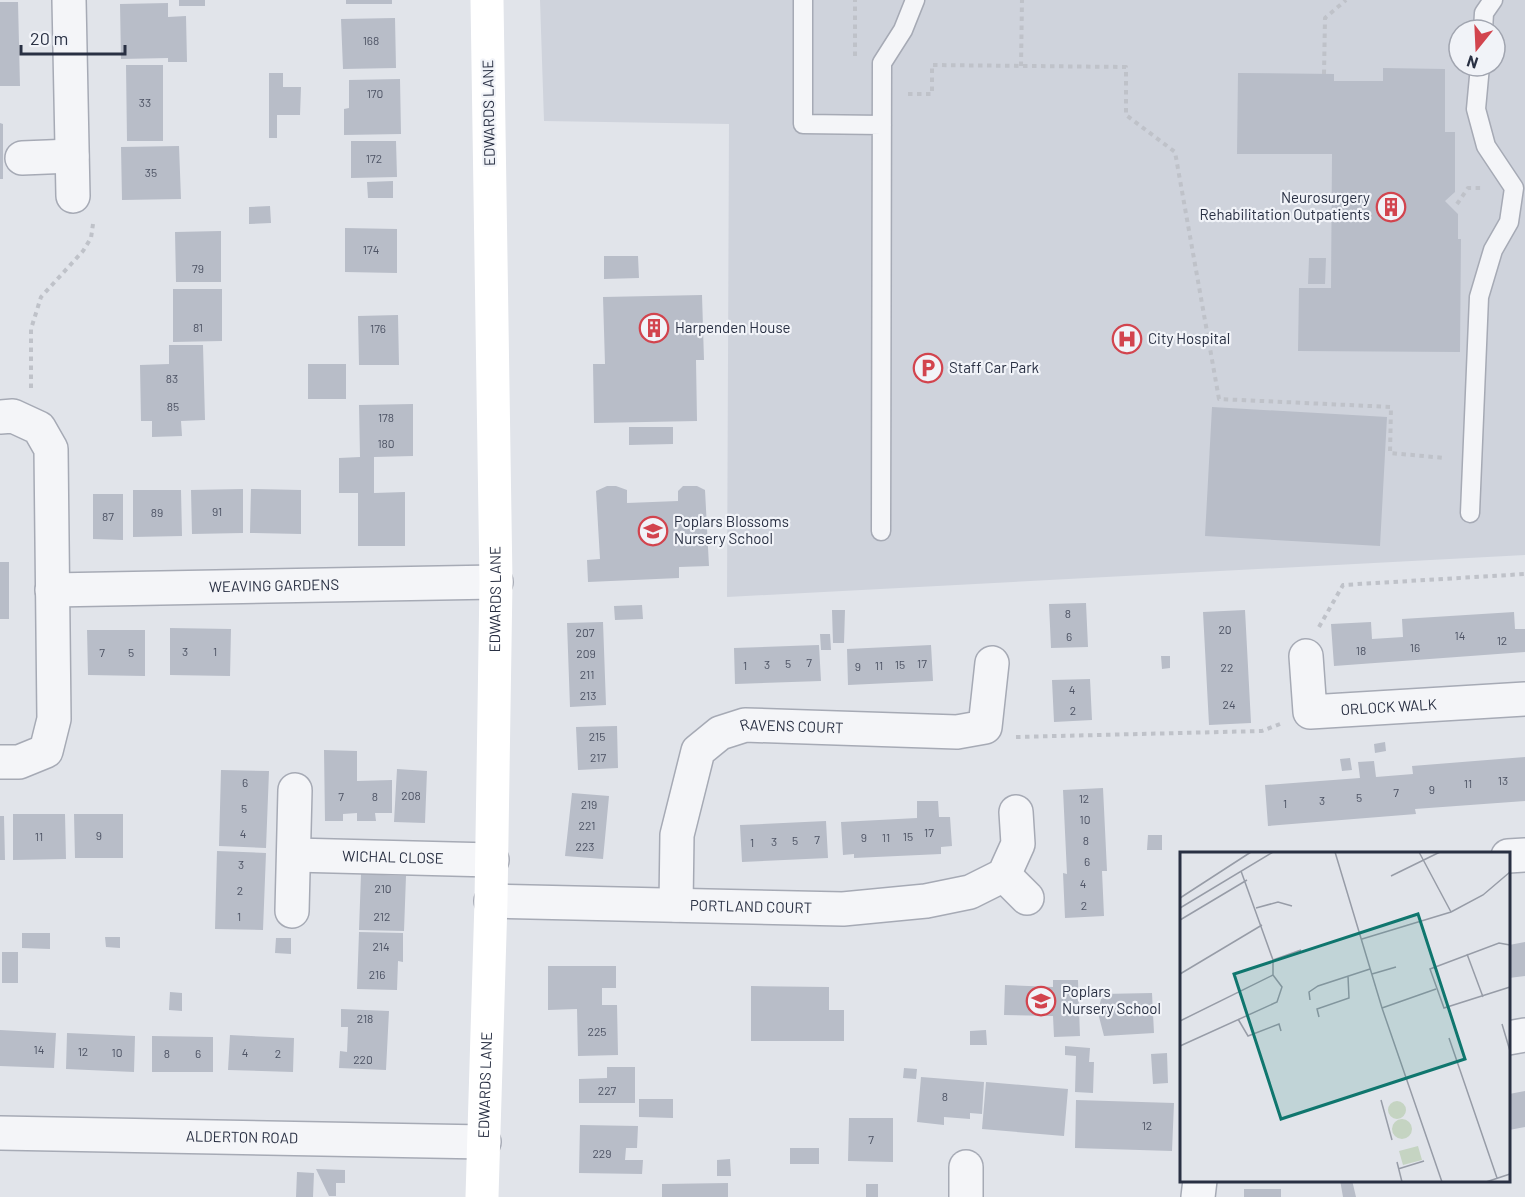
<svg xmlns="http://www.w3.org/2000/svg" width="1525" height="1197" font-family="Barlow,sans-serif">
	<rect width="100%" height="100%" fill="#e1e4ea"/>
	<path fill="#cfd3dc" fill-rule="evenodd" d="M540,0H1525V555L727,597L729,124L544,121ZM1459,30H1495V66H1459Z"/>
	<path fill="#b8bdc8" d="M179,0H205V6H179Z
		M346,0H392V4H346Z
		M0,2H18L20,86H0Z
		M168,3V17L186,16L187,62H168V58L121,59L120,4Z
		M395,18L396,68L343,69L341,19Z
		M126,65H163V141H127Z
		M1383,68L1445,69V132H1455V192L1445,201L1458,214V239H1461L1460,352L1298,351L1299,288H1331L1332,154H1237L1238,73L1334,74V81H1383Z
		M269,73H283V87H301L300,115H277V138H269Z
		M400,79L401,134L344,135V109L349,108V80Z
		M0,123L3,124V179H0Z
		M351,141H396L397,177L351,178Z
		M179,146L181,199L122,200L121,147Z
		M393,181V198H368L367,182Z
		M270,206L271,223L249,224V207Z
		M345,228L397,229V273L345,272Z
		M221,231V282H176L175,232Z
		M604,256H638L639,278L604,279Z
		M1309,258H1326L1325,284H1308Z
		M173,289H222V341L173,342Z
		M702,295L704,360H696L697,421L594,423L593,364H605L603,297Z
		M398,315L399,365H359L358,316Z
		M169,345H203L205,420L181,421L182,436L152,437V421H141L140,365L169,364Z
		M308,364H346V399H308Z
		M413,404V456L374,457V493L405,492V546H358V493H339V458L360,457L359,405Z
		M1212,407L1387,417L1380,546L1205,536Z
		M629,427H673V444L629,445Z
		M607,486H616L627,490V503L678,501V491L683,486H697L705,490L709,566L679,567V578L588,582L587,560L600,559L596,491Z
		M243,489V533L192,534L191,490Z
		M251,489L301,490V534L250,533Z
		M133,490H181L182,536L133,537Z
		M93,494H123V540L93,539Z
		M0,562H9V619H0Z
		M1086,603L1088,647L1051,648L1049,604Z
		M642,605L643,619L615,620L614,606Z
		M832,610H845L844,643H833Z
		M1245,610L1251,723L1209,725L1203,612Z
		M1514,612L1515,629H1525V652L1334,666L1331,624L1371,622L1372,639L1403,637L1402,619Z
		M603,622L606,705L570,707L567,623Z
		M170,628L231,629L230,676L170,675Z
		M87,630H145V676L88,675Z
		M820,634H830L831,650H821Z
		M819,645L821,681L735,684L734,648Z
		M931,645L933,681L848,685L847,649Z
		M1161,656H1170V668L1162,669Z
		M1090,679L1092,720L1054,722L1052,680Z
		M617,726L618,768L578,770L576,727Z
		M1385,742L1386,751L1375,753L1374,744Z
		M324,750L357,751V781L392,780V813H375L376,821H357V813L343,814V821H325Z
		M1525,757V801L1415,809L1416,814L1268,826L1265,785L1360,778L1358,762L1374,761L1376,777L1413,774L1412,766Z
		M1350,758L1352,770L1342,771L1340,759Z
		M397,769L427,771L425,823L394,822Z
		M221,770L269,771L266,848L219,846Z
		M1103,788L1107,871H1102L1104,916L1065,918L1063,873L1067,874L1063,790Z
		M572,793L609,796L603,859L565,856Z
		M917,801H938L939,817H950L952,846L941,847V854L854,858V854L843,855L841,822L917,818Z
		M13,814H65L66,859L13,860Z
		M74,814H123V858H75Z
		M0,816H4L5,860H0Z
		M826,821L828,858L742,862L740,825Z
		M1148,835H1162V850H1147Z
		M217,851L266,853L263,930L215,929Z
		M361,874L406,876L404,931L359,930Z
		M359,932L403,933V962L398,961L397,990L357,989Z
		M22,933H50V949L22,948Z
		M105,937H120V948L106,947Z
		M276,938H291V954L275,953Z
		M1525,942V976L1509,978V945Z
		M2,952H18V983H2Z
		M548,966H616V988H602V1005H617L618,1055L578,1056L577,1009L548,1010Z
		M1053,980H1078L1080,1036L1054,1037L1053,1016L1004,1015L1005,985L1053,987Z
		M751,986L829,987V1010H844V1041H751Z
		M170,992L182,993V1011L169,1010Z
		M1152,993L1154,1033L1104,1036L1098,1013L1102,994Z
		M341,1009L389,1011L386,1070L339,1068L340,1051L347,1052L348,1027H341Z
		M0,1030L56,1033L54,1068L0,1066Z
		M986,1030L987,1045H970V1031Z
		M67,1033L135,1036L134,1072L66,1069Z
		M230,1035L294,1038L293,1072L228,1070Z
		M152,1036L213,1037V1072H152Z
		M1065,1046L1090,1048L1089,1062H1094L1093,1093L1075,1092L1076,1056L1065,1055Z
		M1167,1053L1168,1083L1153,1084L1151,1054Z
		M607,1067H635V1103H579V1079L607,1078Z
		M904,1068L917,1069L916,1079L903,1078Z
		M921,1077L984,1082L982,1114L970,1113V1119L944,1117V1125L917,1122Z
		M986,1082L1068,1089L1064,1136L982,1129Z
		M1525,1091V1127L1509,1130V1094Z
		M639,1099H673V1118L639,1117Z
		M1076,1100L1174,1103L1172,1151L1075,1148Z
		M849,1118H893V1162L848,1161Z
		M580,1125L638,1126L637,1148H626L625,1160H643L642,1174L579,1173Z
		M790,1148H819V1164H790Z
		M730,1159L731,1176H717V1160Z
		M316,1169L345,1170V1183H336V1196H329Z
		M297,1172L314,1173L313,1197H296Z
		M1340,1180H1352L1356,1197H1343Z
		M728,1183V1197H662V1184Z
		M866,1184H878V1197H866Z
		M1244,1189H1281V1197H1244Z"/>
	<g fill="none" stroke-linecap="round" stroke-linejoin="round">
		<g stroke="#a6aab5" stroke-width="21">
			<path id="lane" d="M803,0V124L882,125
				M1483,30L1484,13L1493,0
				M1470,513L1479,297L1493,250L1509,222L1514,188L1486,146L1476,109L1480,66
				M881,531L882,63L903,30L915,0"/>
		</g>
		<g stroke="#a6aab5" stroke-width="36">
			<g id="street">
				<path d="M69,0L73,196"/>
				<path d="M22,158L72,156"/>
				<path d="M0,417L13,416L39,428L51,449L54,719L46,751L19,762H0"/>
				<path id="s1" d="M52,590L496,582"/>
				<path id="s2" d="M1306,656L1310,712L1525,699"/>
				<path id="s3" d="M294,855L492,860"/>
				<path d="M1508,856L1525,855"/>
				<path d="M1004,875L1027,898"/>
				<path id="s4" d="M491,901L843,909L926,901L970,892L1004,875L1018,844L1016,812"/>
				<path id="s5" d="M676,905L677,835L698,751L720,733L745,725L957,732L985,727L992,663"/>
				<path d="M292,911L295,790"/>
				<path d="M1508,1038L1525,1035"/>
				<path id="s6" d="M0,1133L484,1142"/>
				<path d="M966,1197V1167"/>
				<path d="M1198,1197L1200,1180"/>
			</g>
		</g>
		<path stroke="#bfc2c9" stroke-width="4" stroke-dasharray="4.5 4.5" stroke-linecap="butt" d="M855,56V0
			M1021,66L1022,0
			M1324,74L1325,18L1346,0
			M908,94H932V65L1126,67V115L1175,152L1219,399L1391,407L1390,453L1445,458
			M1457,204L1468,188H1483
			M31,388V329L41,297L83,251L91,238L93,224
			M1319,627L1343,585L1525,574
			M1016,737L1262,731L1280,724"/>
		<use href="#lane" stroke="#f4f5f8" stroke-width="18"/>
		<use href="#street" stroke="#f4f5f8" stroke-width="33"/>
		<path stroke="#fff" stroke-width="33" id="s7" d="M482,1197L491,901L496,582L487,0"/>
	</g>
	<defs>
		<g id="building-ring" transform="scale(1.5)"><circle r="9.5" fill="#f1f3f8" stroke="#d2444e" stroke-width="1.5"/><path d="M-4-6H4V6H1V3H-1V6H-4ZM-2.5-4.3h1.7v1.8h-1.7ZM.8-4.3h1.7v1.8H.8ZM-2.5-1h1.7V.8h-1.7ZM.8-1h1.7V.8H.8Z" fill="#d2444e"/></g>
		<g id="hospital-ring" transform="scale(1.5)"><circle r="9.5" fill="#f1f3f8" stroke="#d2444e" stroke-width="1.5"/><path d="M-5-5h3v3.5h4V-5h3V5h-3V1.5h-4V5h-3Z" fill="#d2444e"/></g>
		<g id="parking-ring" transform="scale(1.5)"><circle r="9.5" fill="#f1f3f8" stroke="#d2444e" stroke-width="1.5"/><path d="M-3.5-5.5H1a3.5 3.5 0 0 1 0 7H-1V5.5H-3.5ZM-1-3.4V-.6H.8a1.4 1.4 0 0 0 0-2.8Z" fill="#d2444e"/></g>
		<g id="school-ring" transform="scale(1.5)"><circle r="9.5" fill="#f1f3f8" stroke="#d2444e" stroke-width="1.5"/><path d="M0-5L7-2L0 1L-7-2ZM-4 1L0 2.5L4 1V4Q0 6-4 4Z" fill="#d2444e"/></g>
	</defs>
	<g fill-rule="evenodd">
		<use href="#building-ring" x="1391" y="207"/>
		<use href="#building-ring" x="654" y="328"/>
		<use href="#hospital-ring" x="1127" y="339"/>
		<use href="#parking-ring" x="928" y="368"/>
		<use href="#school-ring" x="653" y="531"/>
		<use href="#school-ring" x="1041" y="1001"/>
	</g>
	<g text-anchor="middle" stroke-width="4.5" stroke-linejoin="round" paint-order="stroke">
		<g font-size="12" fill="#4d5364">
			<text x="371" y="45">168</text>
			<text x="375" y="98">170</text>
			<text x="145" y="107">33</text>
			<text x="374" y="163">172</text>
			<text x="151" y="177">35</text>
			<text x="371" y="254">174</text>
			<text x="198" y="273">79</text>
			<text x="198" y="332">81</text>
			<text x="378" y="333">176</text>
			<text x="172" y="383">83</text>
			<text x="173" y="411">85</text>
			<text x="386" y="422">178</text>
			<text x="386" y="448">180</text>
			<text x="217" y="516">91</text>
			<text x="157" y="517">89</text>
			<text x="108" y="521">87</text>
			<text x="1068" y="618">8</text>
			<text x="1225" y="634">20</text>
			<text x="585" y="637">207</text>
			<text x="1460" y="640">14</text>
			<text x="1069" y="641">6</text>
			<text x="1502" y="645">12</text>
			<text x="1415" y="652">16</text>
			<text x="1361" y="655">18</text>
			<text x="185" y="656">3</text>
			<text x="215" y="656">1</text>
			<text x="102" y="657">7</text>
			<text x="131" y="657">5</text>
			<text x="586" y="658">209</text>
			<text x="809" y="667">7</text>
			<text x="788" y="668">5</text>
			<text x="922" y="668">17</text>
			<text x="767" y="669">3</text>
			<text x="900" y="669">15</text>
			<text x="745" y="670">1</text>
			<text x="879" y="670">11</text>
			<text x="858" y="671">9</text>
			<text x="1227" y="672">22</text>
			<text x="587" y="679">211</text>
			<text x="1072" y="694">4</text>
			<text x="588" y="700">213</text>
			<text x="1229" y="709">24</text>
			<text x="1073" y="715">2</text>
			<text x="597" y="741">215</text>
			<text x="598" y="762">217</text>
			<text x="1503" y="785">13</text>
			<text x="245" y="787">6</text>
			<text x="1468" y="788">11</text>
			<text x="1432" y="794">9</text>
			<text x="1396" y="797">7</text>
			<text x="411" y="800">208</text>
			<text x="341" y="801">7</text>
			<text x="375" y="801">8</text>
			<text x="1359" y="802">5</text>
			<text x="1084" y="803">12</text>
			<text x="1322" y="805">3</text>
			<text x="1285" y="808">1</text>
			<text x="589" y="809">219</text>
			<text x="244" y="813">5</text>
			<text x="1085" y="824">10</text>
			<text x="587" y="830">221</text>
			<text x="929" y="837">17</text>
			<text x="243" y="838">4</text>
			<text x="99" y="840">9</text>
			<text x="39" y="841">11</text>
			<text x="908" y="841">15</text>
			<text x="864" y="842">9</text>
			<text x="886" y="842">11</text>
			<text x="817" y="844">7</text>
			<text x="795" y="845">5</text>
			<text x="1086" y="845">8</text>
			<text x="774" y="846">3</text>
			<text x="752" y="847">1</text>
			<text x="585" y="851">223</text>
			<text x="1087" y="866">6</text>
			<text x="241" y="869">3</text>
			<text x="1083" y="888">4</text>
			<text x="383" y="893">210</text>
			<text x="240" y="895">2</text>
			<text x="1084" y="910">2</text>
			<text x="239" y="921">1</text>
			<text x="382" y="921">212</text>
			<text x="381" y="951">214</text>
			<text x="377" y="979">216</text>
			<text x="365" y="1023">218</text>
			<text x="597" y="1036">225</text>
			<text x="39" y="1054">14</text>
			<text x="83" y="1056">12</text>
			<text x="117" y="1057">10</text>
			<text x="245" y="1057">4</text>
			<text x="167" y="1058">8</text>
			<text x="198" y="1058">6</text>
			<text x="278" y="1058">2</text>
			<text x="363" y="1064">220</text>
			<text x="607" y="1095">227</text>
			<text x="945" y="1101">8</text>
			<text x="1147" y="1130">12</text>
			<text x="871" y="1144">7</text>
			<text x="602" y="1158">229</text>
		</g>
		<g font-size="15" fill="#293043" stroke="#f1f3f8">
			<text transform="translate(489 113) rotate(-91)" y="5">EDWARDS LANE</text>
			<text dy="5" stroke="none"><textPath href="#s1" startOffset="222">WEAVING GARDENS</textPath></text>
			<text dy="5" stroke="none"><textPath href="#s7" startOffset="598">EDWARDS LANE</textPath></text>
			<text dy="5" stroke="none"><textPath href="#s2" startOffset="135">ORLOCK WALK</textPath></text>
			<text dy="5" stroke="none"><textPath href="#s5" startOffset="258">RAVENS COURT</textPath></text>
			<text dy="5" stroke="none"><textPath href="#s3" startOffset="99">WICHAL CLOSE</textPath></text>
			<text dy="5" stroke="none"><textPath href="#s4" startOffset="260">PORTLAND COURT</textPath></text>
			<text dy="5" stroke="none"><textPath href="#s7" startOffset="112">EDWARDS LANE</textPath></text>
			<text dy="5" stroke="none"><textPath href="#s6" startOffset="242">ALDERTON ROAD</textPath></text>
		</g>
		<g font-size="15" fill="#293043" stroke="#f1f3f8" text-anchor="start">
			<text x="1370" y="203" text-anchor="end">Neurosurgery<tspan x="1370" dy="17">Rehabilitation Outpatients</tspan></text>
			<text x="675" y="333">Harpenden House</text>
			<text x="1148" y="344">City Hospital</text>
			<text x="949" y="373">Staff Car Park</text>
			<text x="674" y="527">Poplars Blossoms<tspan x="674" dy="17">Nursery School</tspan></text>
			<text x="1062" y="997">Poplars<tspan x="1062" dy="17">Nursery School</tspan></text>
		</g>
	</g>
	<g transform="translate(1180 852)">
		<rect width="330" height="330" fill="#e1e4ea"/>
		<path d="M208 258a9 9 0 1 1 18 0a9 9 0 1 1-18 0ZM212 277a10 10 0 1 1 20 0a10 10 0 1 1-20 0ZM238,294L242,308L223,313L219,299Z" fill="#c5d4c2"/>
		<path fill="none" stroke="#979ca7" stroke-width="1.5" d="M155,0L202,156L262,330M239,0L271,60M211,24L260,0M0,46L71,0M0,56L93,0M76,56L98,50L112,54M0,68L67,28M182,87L271,60L303,43L330,20M330,93L319,91L250,117L264,156L330,135M287,102L303,145M93,108L121,98M0,122L82,73M192,122L216,115M130,148L129,140L138,134L190,117M202,156L256,137M139,165L137,157L169,146L168,124M58,167L68,184L99,172L101,179M0,169L93,123V108L61,19M322,172L330,199M269,186L317,326M0,194L97,150L102,135L93,123M201,248L212,288M217,310L222,330M218,317L244,309M306,330L330,322"/>
		<path fill="#0f766e" fill-opacity="0.15" stroke="#0f766e" stroke-width="3" d="M238,62L285,207L101,267L54,122Z"/>
		<rect width="330" height="330" fill="none" stroke="#293043" stroke-width="3"/>
	</g>
	<g transform="translate(1477 48) rotate(198)"><circle r="28" fill="#f1f3f8" stroke="#a1a5b0" stroke-width="1.5"/>
	<path d="M0-4.5L10 22L0 15L-10 22Z" fill="#d2444e"/>
	<text y="-9" font-size="16" font-weight="bold" text-anchor="middle" fill="#293043">N</text>
	</g>
	<path d="M21 45v9h104v-9" fill="none" stroke="#293043" stroke-width="3"/>
	<text x="30" y="45" font-size="18" fill="#293043" stroke="#f1f3f8" stroke-width="4.5" paint-order="stroke">20 m</text>
</svg>
